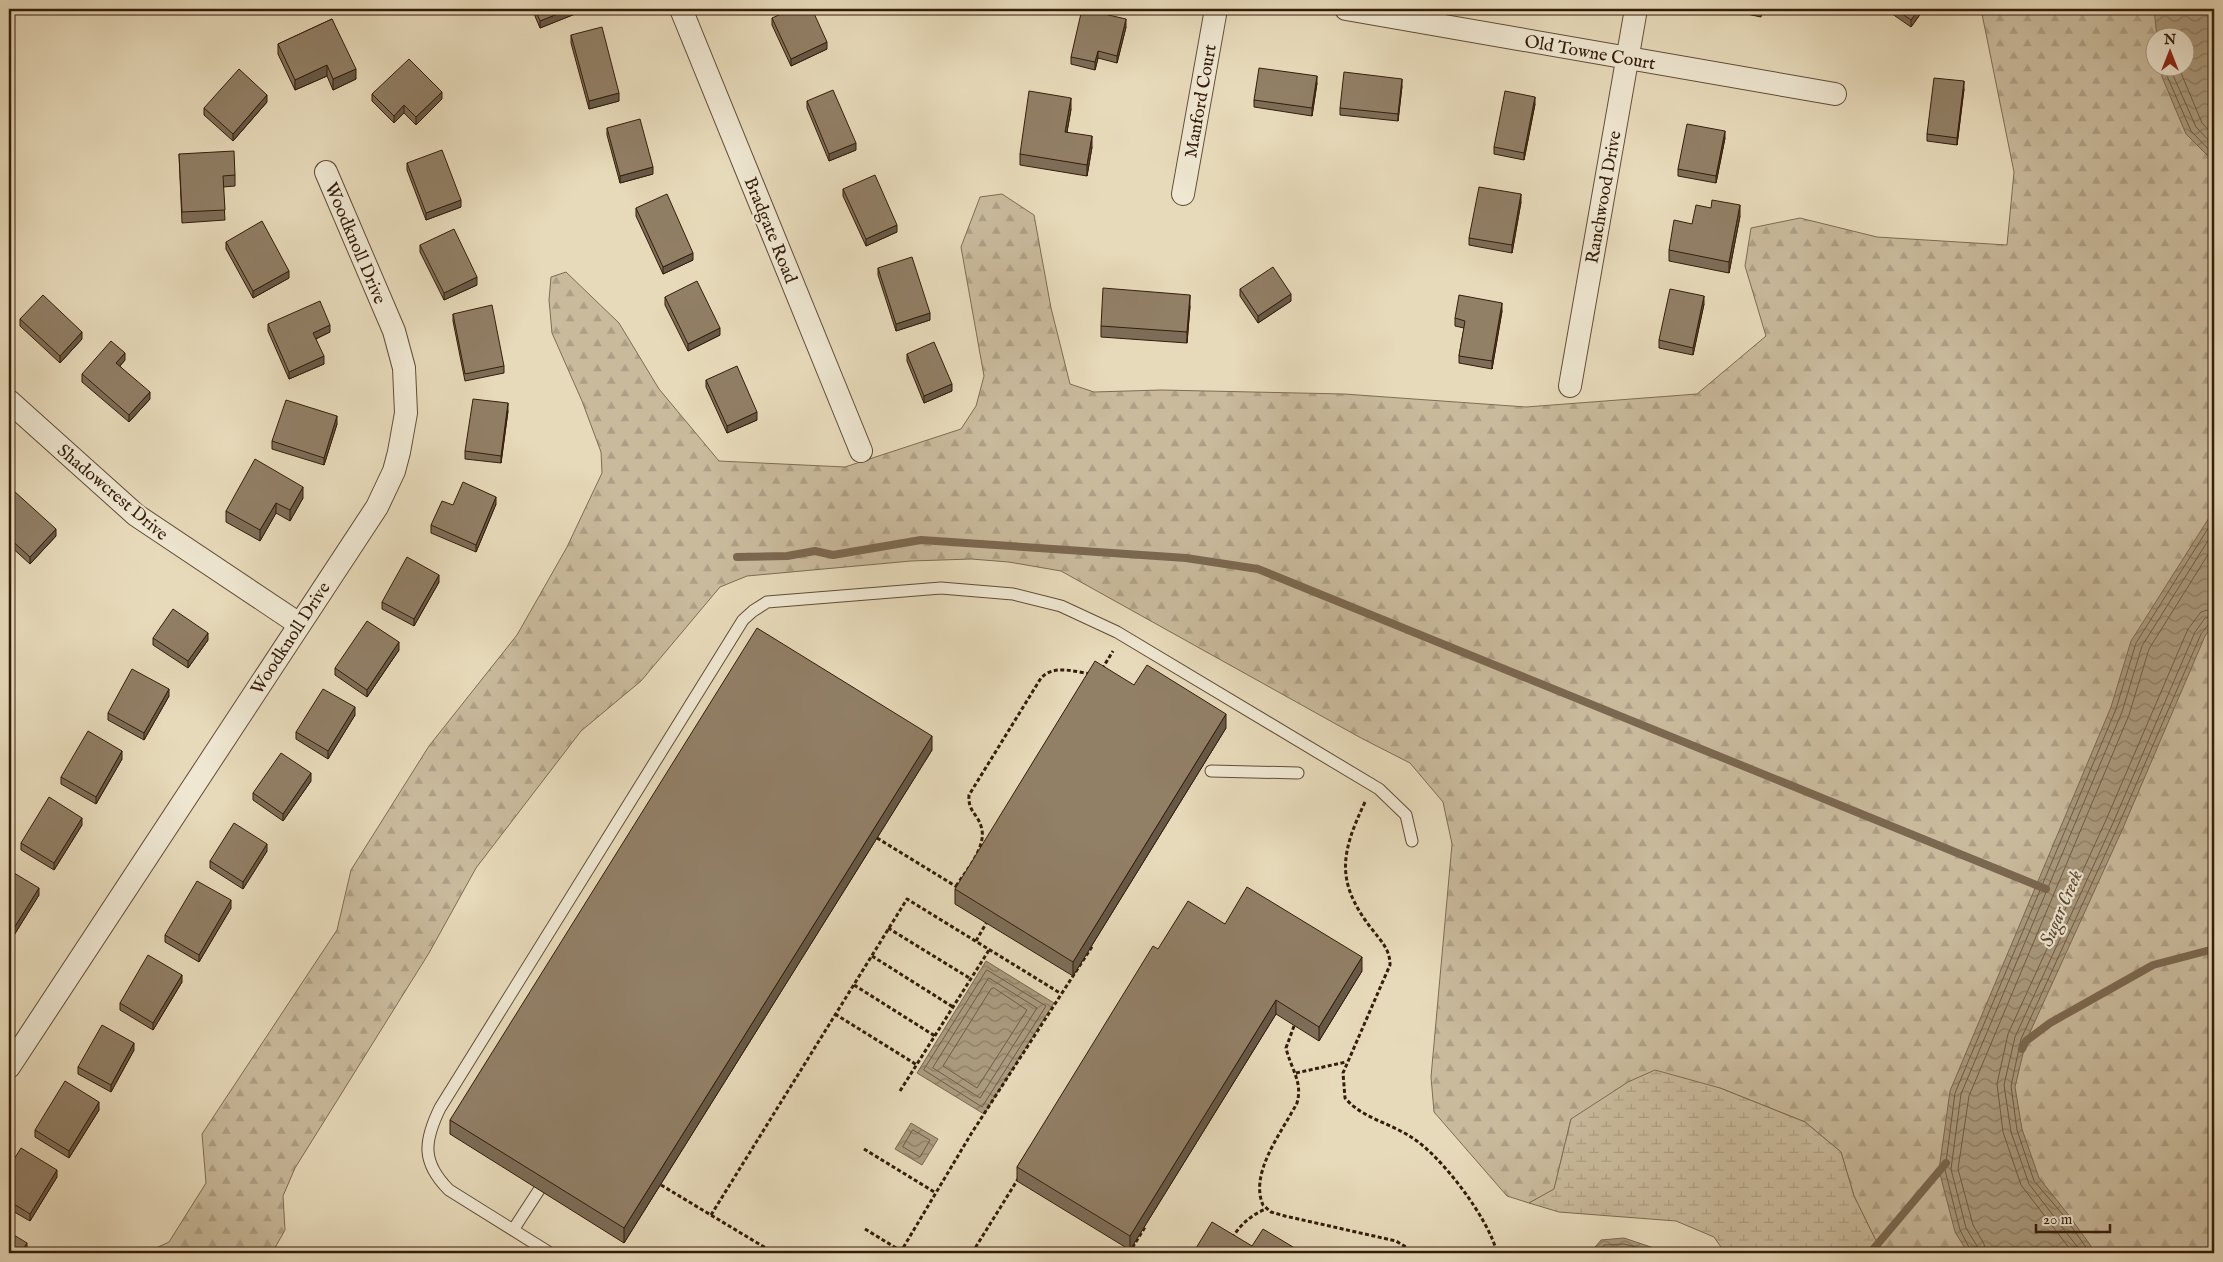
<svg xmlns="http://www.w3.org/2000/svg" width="2223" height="1262" font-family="'IM FELL English',serif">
	<defs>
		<pattern id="forest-firs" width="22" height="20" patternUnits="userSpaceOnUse" patternTransform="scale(1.25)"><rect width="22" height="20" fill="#c9ba9c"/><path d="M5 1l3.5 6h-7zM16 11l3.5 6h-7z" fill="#ad9f85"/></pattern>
		<pattern id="wetland-marsh" width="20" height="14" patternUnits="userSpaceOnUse" patternTransform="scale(1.25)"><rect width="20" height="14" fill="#c9ba9c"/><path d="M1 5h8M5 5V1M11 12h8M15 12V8" fill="none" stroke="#ad9f85"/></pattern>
		<pattern id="water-waves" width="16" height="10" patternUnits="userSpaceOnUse" patternTransform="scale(1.25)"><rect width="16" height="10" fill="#aa9a7e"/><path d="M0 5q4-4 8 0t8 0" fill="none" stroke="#8b7d65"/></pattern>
	</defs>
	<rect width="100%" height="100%" fill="#e7daba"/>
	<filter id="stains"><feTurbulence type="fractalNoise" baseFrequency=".004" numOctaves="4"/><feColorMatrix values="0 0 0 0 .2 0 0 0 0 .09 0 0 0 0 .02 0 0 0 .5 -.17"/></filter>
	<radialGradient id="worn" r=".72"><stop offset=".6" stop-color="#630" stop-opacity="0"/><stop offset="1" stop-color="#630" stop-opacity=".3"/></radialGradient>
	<path fill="url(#forest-firs)" stroke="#7e6c53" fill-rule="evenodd" d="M1981,9H2214V1253H1882L1854,1196L1841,1152L1805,1122L1720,1088L1571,1119L1554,1190L1529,1203L1507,1196L1434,1112L1431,1077L1452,844L1443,802L1410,763L1361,738L1061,571L1009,562L971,559L911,561L747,576L720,587L641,681L581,731L476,868L429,953L295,1168L283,1196L285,1230L272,1253H145L169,1242L206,1183L202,1134L337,930L351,870L429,746L517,635L567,547L602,473L601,452L582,401L552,333L549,300L551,277L566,272L619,323L659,389L719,461L845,467L961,429L976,406L984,376L961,247L980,197L1002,194L1034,215L1051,308L1070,384L1094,392L1161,390L1344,394L1526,407L1697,394L1766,336L1745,266L1751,228L1800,218L1877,237L2007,245L2014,172ZM2156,38H2186V68H2156Z"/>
	<path fill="url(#wetland-marsh)" stroke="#7e6c53" d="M1655,1070L1720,1088L1805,1122L1841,1152L1854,1196L1882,1253H1725L1714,1237L1676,1221L1559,1212L1529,1203L1554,1189L1571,1119L1628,1082Z"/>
	<path fill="url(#water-waves)" stroke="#7b6850" d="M2154,9H2214V162L2186,134L2162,77L2161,68H2186V38L2157,37Z
		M2214,510V624L2205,636L2123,828L2026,1041L2015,1087L2022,1129L2039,1178L2067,1213L2096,1253H1968L1955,1232L1939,1170L1950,1091L2111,707L2131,641Z
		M986,961L1054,1003L984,1114L917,1073Z
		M911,1123L938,1139L922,1165L895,1149Z
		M1624,1238L1669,1253H1590L1601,1240Z"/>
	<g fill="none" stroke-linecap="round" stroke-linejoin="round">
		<path stroke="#6f5c44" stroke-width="1" d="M2166,68L2167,76L2191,131L2214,155
			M2172,68L2173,75L2196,127L2214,146
			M2179,68L2202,123L2214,136
			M987,970L1046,1006L982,1107L924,1070Z
			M989,978L1037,1008L980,1098L933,1068Z
			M994,988L1027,1010L977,1088L943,1066L991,989Z
			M913,1130L930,1140L920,1157L903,1147Z
			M1596,1253L1604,1245L1624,1244L1658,1253
			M1972,1253L1960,1230L1945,1170L1955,1093L2116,709L2136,643L2214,519
			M1978,1253L1977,1246L1966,1228L1951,1169L1961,1094L2122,712L2142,646L2214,531
			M1986,1253L1984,1244L1973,1225L1958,1169L1969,1096L2129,715L2149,649L2214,545
			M2073,1253L2021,1185L2003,1132L1997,1084L2008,1034L2106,820L2188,629L2201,612L2214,608
			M2082,1253L2029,1184L2011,1132L2004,1085L2015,1037L2113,823L2195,632L2205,618L2214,616
			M2090,1253L2064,1216L2034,1181L2017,1130L2011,1086L2021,1039L2118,826L2201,634L2209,624L2214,622"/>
		<path stroke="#7b6850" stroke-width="8" d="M737,557L787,556L815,551L833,555L921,540L1186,558L1258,569L2046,889
			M2022,1049L2026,1041L2050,1023L2153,965L2214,949
			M1870,1253L1946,1163"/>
		<g stroke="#614c36" stroke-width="13">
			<path id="lane" d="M1211,771L1298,773
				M513,1230L539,1190
				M550,1253L449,1190C421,1162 424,1141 440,1108L743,620L753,611L767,602L941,588L1013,594L1061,606L1117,632L1379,789L1406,815L1412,841"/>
		</g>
		<g stroke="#614c36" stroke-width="24">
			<path id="street" d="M681,9L861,451
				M1346,9L1835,94
				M1183,194L1216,9
				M1570,386L1636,9
				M9,401L136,515L299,624
				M9,1067L377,507L394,471L399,452L406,413L404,368L394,331L326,172"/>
		</g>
		<path stroke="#341d0a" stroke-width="3" stroke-dasharray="4 2.5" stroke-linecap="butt" d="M1102,669L1113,651
			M1365,802C1341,853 1335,881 1371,928C1381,941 1390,949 1390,965L1343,1073L1345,1098C1362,1118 1390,1123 1411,1137C1441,1155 1489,1219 1497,1253
			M877,838L957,887
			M956,886C966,871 988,846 981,826C977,813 968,812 969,795L1041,678C1054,664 1075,672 1092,674
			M888,928L971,979
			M976,941L988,920
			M872,956L953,1007
			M854,985L935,1036
			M835,1014L917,1065
			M1294,1026L1286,1048C1291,1069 1303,1082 1297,1103C1282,1132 1249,1173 1263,1205L1271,1212L1285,1216L1396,1241L1416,1253
			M1296,1073L1346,1062
			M900,1091L989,950
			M864,1149L936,1193
			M661,1185L774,1253
			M711,1215L907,899L1060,993
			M865,1229L901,1251
			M1232,1238C1241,1224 1251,1215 1266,1209
			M900,1253L971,1134L1093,945
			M972,1253L1018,1179
			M1129,1253L1145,1227"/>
		<use href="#lane" stroke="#efe7d2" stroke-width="11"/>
		<use href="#street" stroke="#efe7d2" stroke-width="22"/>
	</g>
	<path fill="#7d6d58" stroke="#341d0a" d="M532,9H585V10L540,28Z
		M1723,9H1763L1761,17Z
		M1885,9H1924L1911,27Z
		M772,18L827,49L791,66L772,25Z
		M332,19L356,79L333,90L327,76L295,90L278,54V44Z
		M1126,27L1117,63L1098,58L1095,70L1071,64V57Z
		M571,35L619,101L589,109L571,43Z
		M1317,83L1312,116L1254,107V100Z
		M1402,86L1398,121L1340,115V108Z
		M1964,89L1957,145L1927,141V134Z
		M372,94L442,99L416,125L404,113L394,123L372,101Z
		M807,101L856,150L829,161L807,108Z
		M267,102L233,141L204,115V108Z
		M1535,104L1524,160L1494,154V147Z
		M1071,109L1067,132L1092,147L1087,176L1020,165V154Z
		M607,128L653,174L620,183L607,135Z
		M1725,138L1716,183L1678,176V169Z
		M179,154L235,175V186L223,187L225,220L182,223Z
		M407,163L461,207L426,220L407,170Z
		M843,189L897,232L866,246L843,196Z
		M1521,202L1512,253L1469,245V238Z
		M636,208L693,260L663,274L636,216Z
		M1740,216L1729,273L1669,261V250L1692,224Z
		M226,242L289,278L253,298L226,249Z
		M420,245L477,285L444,300L420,252Z
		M878,268L930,320L896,331L878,275Z
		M1240,289L1291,301L1258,323L1240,296Z
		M665,297L720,335L688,351L665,305Z
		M1704,304L1693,355L1659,348V340Z
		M1190,306L1187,343L1101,337V326Z
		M1502,311L1492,369L1459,363V356L1464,328L1455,326V318Z
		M453,314L504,366V373L465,381L453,321Z
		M20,319L82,339L60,363L20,326Z
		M268,324L330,332L316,339L324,364L289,379L268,331Z
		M907,354L952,391L924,403L907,361Z
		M125,360L120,366L150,399L129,422L82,382V374Z
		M706,380L757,420L727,433L706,387Z
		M508,411L501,463L465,459V451Z
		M337,424L324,465L272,449V441Z
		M9,497L56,536L30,564L9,545Z
		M303,498L290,521L276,513L260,541L226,522V511Z
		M496,504L476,552L431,533V525L453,505Z
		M439,582L414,626L382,609V602Z
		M153,638L208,640L188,668L153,645Z
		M399,650L367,697L335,675V668Z
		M1134,685L1226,728L1073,976L955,904V889Z
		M169,696L144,740L108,720V713Z
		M355,715L328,759L296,739V732Z
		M932,750L624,1243L450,1134V1120Z
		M122,759L96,804L61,784V777Z
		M311,781L283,821L253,800V793Z
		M82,825L54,870L21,850V843Z
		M267,851L243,889L210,868V861Z
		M9,870L39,895L11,940L9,939Z
		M231,908L199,962L165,942V935Z
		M1225,924L1362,971L1319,1041L1276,1014L1130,1250L1017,1181V1167L1158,949Z
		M182,982L153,1030L120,1010V1003Z
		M134,1050L111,1092L78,1074V1067Z
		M99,1110L69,1158L35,1137V1130Z
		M9,1167L57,1177L30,1221L9,1209Z"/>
	<path fill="#665947" stroke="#341d0a" d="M570,9H585V10L540,28V21Z
		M1919,9H1924L1911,27V20Z
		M1126,19V27L1117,63V56Z
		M827,42V49L791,66V59Z
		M1098,51V58L1095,70V62Z
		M327,65V76L295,90V80Z
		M356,69V79L333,90V79Z
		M1317,76V83L1312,116V108Z
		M1402,79V86L1398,121V114Z
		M1964,81V89L1957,145V138Z
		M442,92V99L416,125V117Z
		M619,93V101L589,109V101Z
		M267,95V102L233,141V134Z
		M1535,97V104L1524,160V153Z
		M1071,98V109L1065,143V132Z
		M404,105V113L394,123V116Z
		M1725,131V138L1716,183V176Z
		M1092,136V147L1087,176V165Z
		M856,143V150L829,161V154Z
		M653,167V174L620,183V176Z
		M1521,194V202L1512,253V245Z
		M461,200V207L426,220V213Z
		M1740,205V216L1729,273V262Z
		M897,225V232L866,246V239Z
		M693,253V260L663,274V267Z
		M289,271V278L253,298V291Z
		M477,277V285L444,300V293Z
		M1291,294V301L1258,323V316Z
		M1190,295V306L1187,343V332Z
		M1704,296V304L1693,355V348Z
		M1502,303V311L1492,369V361Z
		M930,313V320L896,331V324Z
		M330,325V332L313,340V333Z
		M720,328V335L688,351V344Z
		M82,332V339L60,363V356Z
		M125,353V360L116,370V363Z
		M324,356V364L289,379V372Z
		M952,384V391L924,403V396Z
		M150,392V399L129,422V415Z
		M508,403V411L501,463V456Z
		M757,412V420L727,433V426Z
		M337,416V424L324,465V458Z
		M303,487V498L290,521V510Z
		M496,497V504L476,552V545Z
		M276,503V513L260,541V530Z
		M56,529V536L30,564V557Z
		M439,575V582L414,626V619Z
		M208,633V640L188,668V661Z
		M399,642V650L367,697V690Z
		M169,689V696L144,740V733Z
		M355,707V715L328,759V751Z
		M1226,714V728L1073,976V962Z
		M932,736V750L624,1243V1228Z
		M122,751V759L96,804V797Z
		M311,773V781L283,821V814Z
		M82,818V825L54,870V863Z
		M267,844V851L243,889V882Z
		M39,888V895L11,940V933Z
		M231,900V908L199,962V955Z
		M1362,957V971L1319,1041V1027Z
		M182,975V982L153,1030V1023Z
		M1276,1000V1014L1130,1250V1236Z
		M134,1043V1050L111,1092V1085Z
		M99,1102V1110L69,1158V1151Z
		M57,1170V1177L30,1221V1214Z
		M27,1243V1251L25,1253H20Z"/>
	<path fill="#917f66" stroke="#341d0a" d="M535,9H570L540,21Z
		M792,9H812L827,42L791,59L772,18Z
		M1082,9L1126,19L1117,56L1098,51L1095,62L1071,57Z
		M1895,9H1919L1911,20Z
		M332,19L356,69L333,79L327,65L295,80L278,44Z
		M602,27L619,93L589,101L571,35Z
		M409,59L442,92L416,117L404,105L394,116L372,94Z
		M1259,68L1317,76L1312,108L1254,100Z
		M239,69L267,95L233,134L204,108Z
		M1344,72L1402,79L1398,114L1340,108Z
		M1934,78L1964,81L1957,138L1927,134Z
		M833,90L856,143L829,154L807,101Z
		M1029,91L1071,98L1065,132L1092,136L1087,165L1020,154Z
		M1505,91L1535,97L1524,153L1494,147Z
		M640,119L653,167L620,176L607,128Z
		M1687,124L1725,131L1716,176L1678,169Z
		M442,150L461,200L426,213L407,163Z
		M234,151L235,175L223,176L225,210L182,212L179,154Z
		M875,175L897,225L866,239L843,189Z
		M1479,187L1521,194L1512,245L1469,238Z
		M667,194L693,253L663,267L636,208Z
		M1712,200L1740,205L1729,262L1669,250L1674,220L1692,224L1696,205L1711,208Z
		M262,221L289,271L253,291L226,242Z
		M454,229L477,277L444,293L420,245Z
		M912,257L930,313L896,324L878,268Z
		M1273,267L1291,294L1258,316L1240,289Z
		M697,281L720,328L688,344L665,297Z
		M1103,288L1190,295L1187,332L1101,326Z
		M1670,289L1704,296L1693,348L1659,340Z
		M43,295L82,332L60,356L20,319Z
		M1459,295L1502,303L1492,361L1459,356L1465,321L1455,318Z
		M320,301L330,325L313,333L324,356L289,372L268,324Z
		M492,305L504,366L465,374L453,314Z
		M111,341L125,353L116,363L150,392L129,415L82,374Z
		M934,342L952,384L924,396L907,354Z
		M737,366L757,412L727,426L706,380Z
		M473,399L508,403L501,456L465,451Z
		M286,400L337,416L324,458L272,441Z
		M255,459L303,487L290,510L276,503L260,530L226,511Z
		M463,482L496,497L476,545L431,525L442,501L453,505Z
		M14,491L56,529L30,557L9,538V497Z
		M407,557L439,575L414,619L382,602Z
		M173,609L208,633L188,661L153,638Z
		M367,621L399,642L367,690L335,668Z
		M757,628L932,736L624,1228L450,1120Z
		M1095,661L1134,685L1147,665L1226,714L1073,962L955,889Z
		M132,669L169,689L144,733L108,713Z
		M323,689L355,707L328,751L296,732Z
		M88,731L122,751L96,797L61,777Z
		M281,753L311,773L283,814L253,793Z
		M49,797L82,818L54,863L21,843Z
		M234,823L267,844L243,882L210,861Z
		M9,870L39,888L11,933L9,932Z
		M197,881L231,900L199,955L165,935Z
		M1247,887L1362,957L1319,1027L1276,1000L1130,1236L1017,1167L1153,946L1158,949L1188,901L1225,924Z
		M148,955L182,975L153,1023L120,1003Z
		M102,1025L134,1043L111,1085L78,1067Z
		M65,1081L99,1102L69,1151L35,1130Z
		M21,1148L57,1170L30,1214L9,1201V1167Z
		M1212,1222L1252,1246L1263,1229L1303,1253H1193Z
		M9,1232L27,1243L20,1253H9Z"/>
	<g text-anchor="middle" stroke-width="4.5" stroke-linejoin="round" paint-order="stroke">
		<g font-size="18" fill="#341d0a" stroke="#efe7d2">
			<text transform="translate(1590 52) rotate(10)" y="6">Old Towne Court</text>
			<text transform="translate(1200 101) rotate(-80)" y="6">Manford Court</text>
			<text transform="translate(1603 197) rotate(-80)" y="6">Ranchwood Drive</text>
			<text transform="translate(771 230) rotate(68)" y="6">Bradgate Road</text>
			<text transform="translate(356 243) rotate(67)" y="6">Woodknoll Drive</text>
			<text transform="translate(113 492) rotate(40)" y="6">Shadowcrest Drive</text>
			<text transform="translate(290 638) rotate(-57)" y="6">Woodknoll Drive</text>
		</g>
		<g font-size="19" font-style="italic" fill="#5d4933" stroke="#efe7d2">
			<text transform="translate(2060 908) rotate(-67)" y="7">Sugar Creek</text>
		</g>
	</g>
	<rect width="2223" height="1262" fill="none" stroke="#e7daba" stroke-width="30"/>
	<rect x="10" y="10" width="2203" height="1242" fill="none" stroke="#341d0a" stroke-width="2.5"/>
	<rect x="15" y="15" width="2193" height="1232" fill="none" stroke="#341d0a"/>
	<g transform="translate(2170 52)"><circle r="24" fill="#efe7d2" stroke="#a49682"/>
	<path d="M0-4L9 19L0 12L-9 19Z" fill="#8f2418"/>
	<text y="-8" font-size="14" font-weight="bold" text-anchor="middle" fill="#341d0a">N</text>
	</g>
	<path d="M2036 1224v8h74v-8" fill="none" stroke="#341d0a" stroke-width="2.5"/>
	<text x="2043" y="1224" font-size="15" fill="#341d0a" stroke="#efe7d2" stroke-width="4" paint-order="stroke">20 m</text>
	<rect width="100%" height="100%" filter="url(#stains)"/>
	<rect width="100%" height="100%" fill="url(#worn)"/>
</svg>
